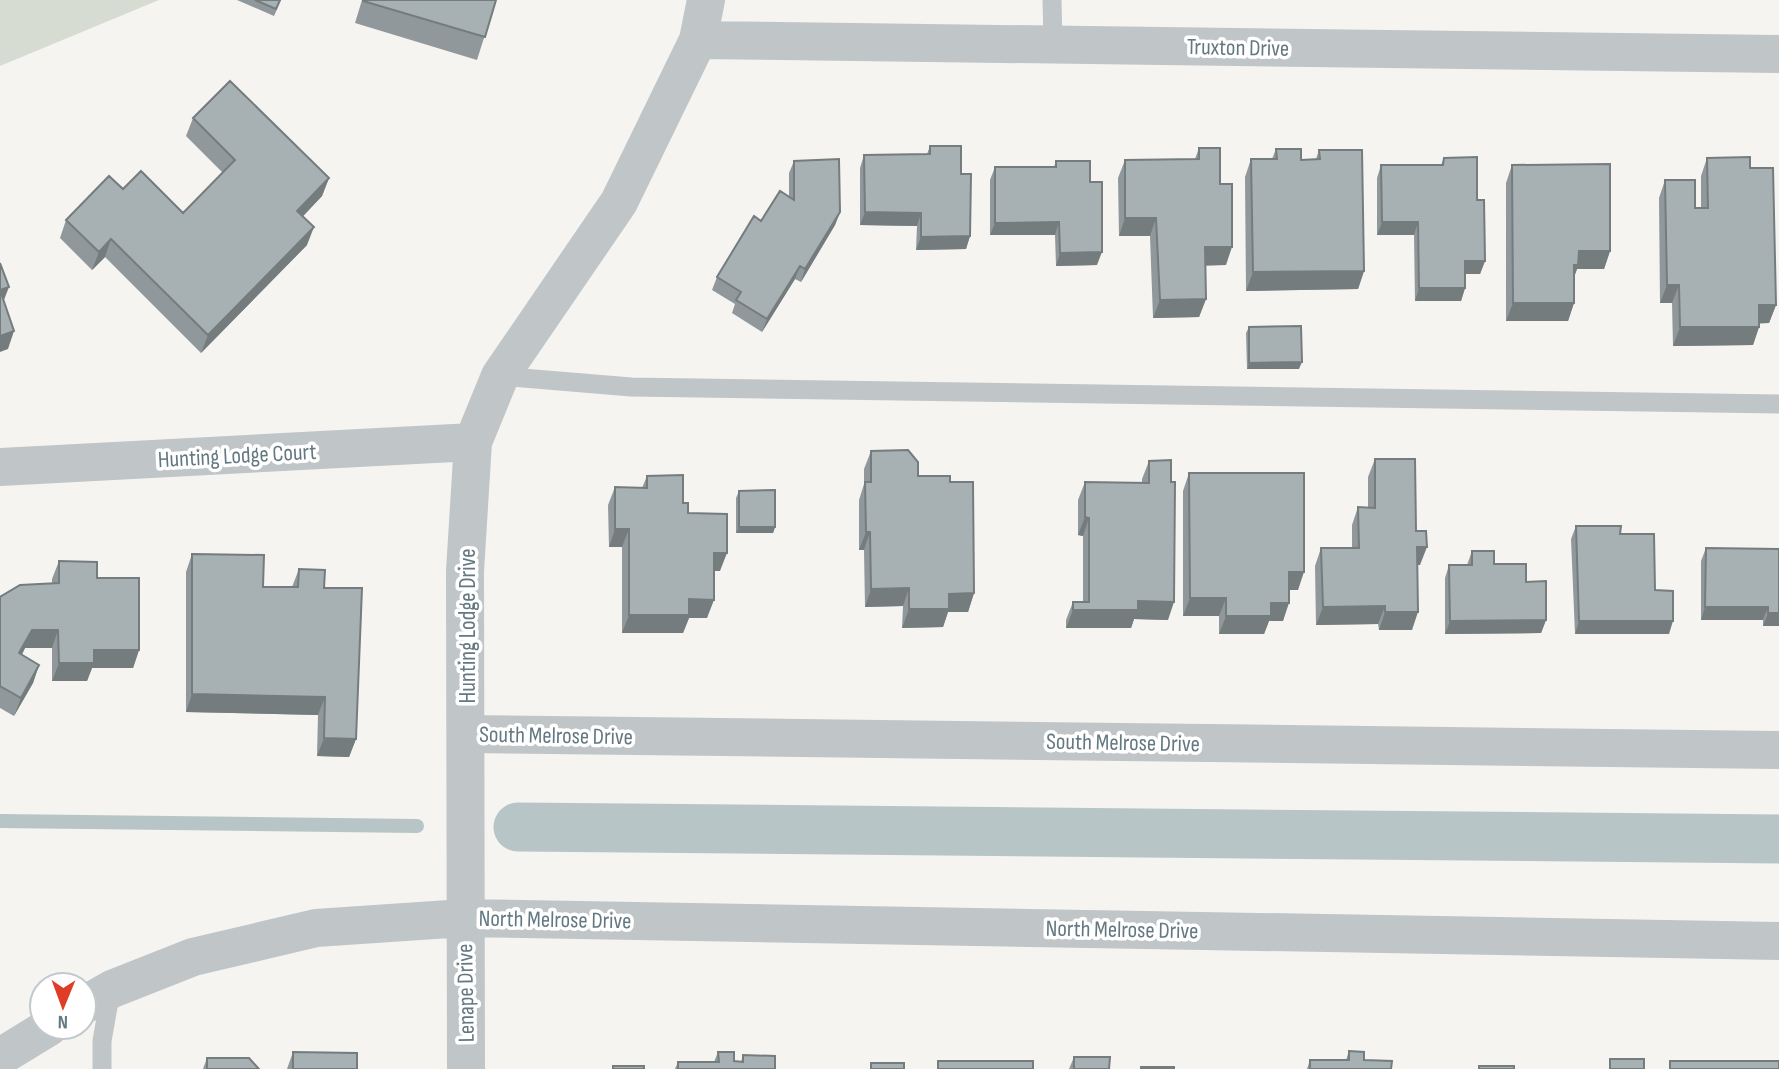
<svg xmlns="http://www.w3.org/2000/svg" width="1779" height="1069" font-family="'Sofia Sans Condensed',sans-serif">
	<rect width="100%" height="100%" fill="#f5f4f1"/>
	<path fill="#d7dcd2" d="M0,0H159L0,66Z"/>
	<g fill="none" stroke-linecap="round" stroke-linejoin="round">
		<path stroke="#b7c5c7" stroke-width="14" d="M0,821L417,826"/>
		<path stroke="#b7c5c7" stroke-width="49" d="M518,827L1779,839"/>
		<path stroke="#c0c5c7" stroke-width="19" d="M1052,0L1053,45
			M500,376L631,387L1779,404
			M102,1069V1041L111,990"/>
		<path stroke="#c0c5c7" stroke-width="38" d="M698,40L1779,54
			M0,467L473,442
			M467,734L1779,750
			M84,1005L112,989L193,957L316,928L464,918L1779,941
			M0,1057L49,1027
			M466,1069L465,571L473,442L500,376L619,202L698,40L706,0"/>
	</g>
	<path fill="#90989b" d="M237,0H281L274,16Z
		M362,0H496L477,60L355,23Z
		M193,118L329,178L322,196L303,216L307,245L201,353L105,257L92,270L60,238L66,220L123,189L183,213L223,173L186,136Z
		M930,146L961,174L970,236L966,249L916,250L917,226L860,225V168L864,155L927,154Z
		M1199,148L1220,184L1226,265H1206V299L1199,317L1153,318L1150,236H1119L1118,178L1125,160L1195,159Z
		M1276,149L1301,160L1316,159L1319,150L1364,271L1358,289L1246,291L1245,177L1251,159H1272Z
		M1444,158L1477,200L1485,261L1480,274H1465V288L1461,301H1415L1414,235H1377V178L1381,165H1441Z
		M1707,158L1750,168L1776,305L1769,323H1759V327L1753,345L1673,346L1672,303H1660L1659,198L1665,180L1695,208H1701V176Z
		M794,161L840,212L835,225L801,282L795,279L762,332L732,313L735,304L712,290L717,277L761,221L789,197V173Z
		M1056,161L1090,182L1097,265L1056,266L1055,235H990V180L995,167H1054Z
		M1512,165L1610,251L1604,269H1577L1574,277V303L1568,321H1506V183Z
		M1249,327L1299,369H1247L1246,333Z
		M871,451L918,476L950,482L974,593L968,612H948L943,627L902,628L903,606L865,607L864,550H859V500L864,484V469Z
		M1375,459L1416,531L1420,565H1417L1412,630H1379L1378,624L1316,625L1315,566L1321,548H1352V525L1358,507L1368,508V477Z
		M1149,461L1168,620L1134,619L1131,628H1066V620L1073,602H1083V536L1078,535V500L1085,482L1142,483V479Z
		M1189,473L1298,590H1289L1283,621H1269L1264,634H1219V616H1183V491Z
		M647,476L683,503L720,571H714L707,618H689L683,633H622V547H609L608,505L615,487L642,488Z
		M739,491L775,527L773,533H736V498Z
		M1576,526L1620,534L1655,590L1669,634H1575L1571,539Z
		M1706,548L1779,549V626H1763V620H1701V561Z
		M1472,551L1526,582L1546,620L1541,633L1445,634V578L1449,565H1467Z
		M192,554L263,587H292L299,569L324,588L356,739L349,757L317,756L318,715L186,712V572Z
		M59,561L97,578L139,650L133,668H92L87,681H52V648H25L22,655L39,665L33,683L14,716L0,708V597L52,583V579Z
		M1349,1051L1364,1060L1391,1069H1307L1310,1060H1346Z
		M293,1052L357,1069H287Z
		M718,1052L734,1061L741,1062L743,1055L775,1069H675L678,1062H714Z
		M1074,1057L1109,1069H1069Z
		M207,1058L259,1069H203Z"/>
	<path fill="#757c7e" d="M329,178L322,196L291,229L297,211Z
		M840,212L835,225L801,282L805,269Z
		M865,212L921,213L917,226L860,225Z
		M1125,218H1156L1150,236H1119Z
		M1059,222L1055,235H990L995,223Z
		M1382,222H1418L1414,235H1377Z
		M314,227L307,245L201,353L208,335Z
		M970,236L966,249L916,250L921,237Z
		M111,239L105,257L92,270L99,252Z
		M1205,247H1232L1226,265L1199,266Z
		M1579,251H1610L1604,269H1577L1572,283H1567Z
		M1102,252L1097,265L1056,266L1060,253Z
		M1465,261H1485L1480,274H1460Z
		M800,266L795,279L762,332L767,319Z
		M1364,271L1358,289L1246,291L1253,272Z
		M1667,285H1679L1672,303H1660Z
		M9,287L2,305L0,290Z
		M1419,288H1465L1461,301H1415Z
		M1206,299L1199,317L1153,318L1160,300Z
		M1513,303H1574L1568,321H1506Z
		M1759,305H1776L1769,323L1752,324Z
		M1680,327H1759L1753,345L1673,346Z
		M14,331L8,349L0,352V336Z
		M1302,362L1299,369H1247L1249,363Z
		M1085,517L1089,518L1083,536L1078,535Z
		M739,527H775L773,533H736Z
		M615,529H629L622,547H609Z
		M866,532H870L864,550H859Z
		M1417,547H1427L1420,565H1410Z
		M714,553H727L720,571H707Z
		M1289,572H1304L1298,590H1283Z
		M909,588L903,606L865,607L871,589Z
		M974,593L968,612H948L943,627L902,628L909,609L949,594Z
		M1190,598H1226L1219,616H1183Z
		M689,599L714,600L707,618H689L683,633H622L629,615Z
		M1138,601L1174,602L1168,620L1134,619L1131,628H1066L1073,610Z
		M1271,603H1289L1283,621H1269L1264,634H1219L1226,616Z
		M1385,606L1378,624L1316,625L1323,607Z
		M1705,607H1768L1763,620H1701Z
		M1385,612H1418L1412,630H1379Z
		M1768,613H1779V626H1763Z
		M1546,620L1541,633L1445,634L1450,621Z
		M1579,621H1673L1669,634H1575Z
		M32,630H58L52,648H25L13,671L19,653Z
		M94,650H139L133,668H92L87,681H52L59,663Z
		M39,665L33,683L14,716L21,698Z
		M192,694L325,697L318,715L186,712Z
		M324,738L356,739L349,757L317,756Z"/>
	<path fill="#a7b1b4" stroke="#757c7e" stroke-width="2" d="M255,0H280L276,9Z
		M363,0H496L485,37L363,1Z
		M230,81L329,178L297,211L314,227L208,335L111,239L99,252L66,220L109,176L123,189L141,171L183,213L235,160L193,118Z
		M930,146H961V174H971L970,236L921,237V213L865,212L864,155L930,154Z
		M1199,148H1220V184H1232V247H1205L1206,299L1160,300L1156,218H1125V160L1199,159Z
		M1276,149H1301V160L1320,159L1319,150H1362L1364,271L1253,272L1251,159H1277Z
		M1477,157V200H1484L1485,261H1465V288H1419L1418,222H1382L1381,165H1443L1444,158Z
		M1750,157V168H1773L1776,305H1759V327H1680L1679,285H1667L1665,180H1695V208H1708L1707,158Z
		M839,159L840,212L805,269L800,266L767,319L736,300L741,292L717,277L754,216L761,221L780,191L794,200V161Z
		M1056,161H1090V182H1102V252L1060,253L1059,222L995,223V167H1056Z
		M1610,164V251H1579L1578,265H1574V303H1513L1512,165Z
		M0,263L9,287L0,290L14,331L0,336Z
		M1301,326L1302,362L1249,363V327Z
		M908,450L918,462V476H950V482H973L974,593L949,594V609H909V588L871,589L870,532H866L865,482H871V451Z
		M1375,459H1415L1416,531H1426L1427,547H1417L1418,612H1385V606L1323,607L1321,548H1359L1358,507L1375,508Z
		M1171,460V482H1175L1174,602L1138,601V610H1073V602H1089V518L1085,517V482L1149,483V461Z
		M1189,473H1304V572H1289V603H1271V616H1226V598H1190Z
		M683,475V503H688V513L727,514V553H714V600L689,599V615H629V529H615V487L647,488V476Z
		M775,490V527H739V491Z
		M1576,526H1621L1620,534H1654L1655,590L1673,591V621H1579Z
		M1706,548L1779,549V613H1768V607H1705Z
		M1472,551H1494V564H1526V582L1546,581V620L1450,621L1449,565H1472Z
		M192,554L264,555L263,587H298L299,569L325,570L324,588H362L356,739L324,738L325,697L192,694Z
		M59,561L97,562V578H139V650H94V663H59L58,630H32L19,653L39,665L21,698L0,686V597L20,585L59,583Z
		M1349,1051L1364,1052V1060L1392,1061L1391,1069H1310V1060H1349Z
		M293,1052L357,1053V1069H293Z
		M718,1052H734V1061L743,1062V1055L775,1056V1069H678V1062H719Z
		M1074,1057H1110L1109,1069H1074Z
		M207,1058H249L259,1069H207Z
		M1610,1059H1644V1069H1610Z
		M938,1061H1033V1069H938Z
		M1670,1061H1779V1069H1670Z
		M871,1063H904V1069H871Z
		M613,1066H644V1069H613Z
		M1479,1066H1514V1069H1479Z
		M1141,1067H1174V1069H1141Z"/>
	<g text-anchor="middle" stroke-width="7" stroke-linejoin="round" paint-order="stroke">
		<g font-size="23" fill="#647881" stroke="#fff">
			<text transform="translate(1238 47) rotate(1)" y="8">Truxton Drive</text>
			<text transform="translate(237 455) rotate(-3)" y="8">Hunting Lodge Court</text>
			<text transform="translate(467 626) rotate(-90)" y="8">Hunting Lodge Drive</text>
			<text transform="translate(556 735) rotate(1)" y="8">South Melrose Drive</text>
			<text transform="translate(1123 742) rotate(1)" y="8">South Melrose Drive</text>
			<text transform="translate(555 919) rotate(1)" y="8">North Melrose Drive</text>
			<text transform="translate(1122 929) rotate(1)" y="8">North Melrose Drive</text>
			<text transform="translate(465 993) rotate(-91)" y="8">Lenape Drive</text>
		</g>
	</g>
	<g transform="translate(63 1006) rotate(181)"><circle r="33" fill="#ffffff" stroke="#c1c9cd" stroke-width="2"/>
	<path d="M0-5L12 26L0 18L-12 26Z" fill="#df3d26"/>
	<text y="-10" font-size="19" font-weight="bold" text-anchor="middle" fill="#647881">N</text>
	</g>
</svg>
